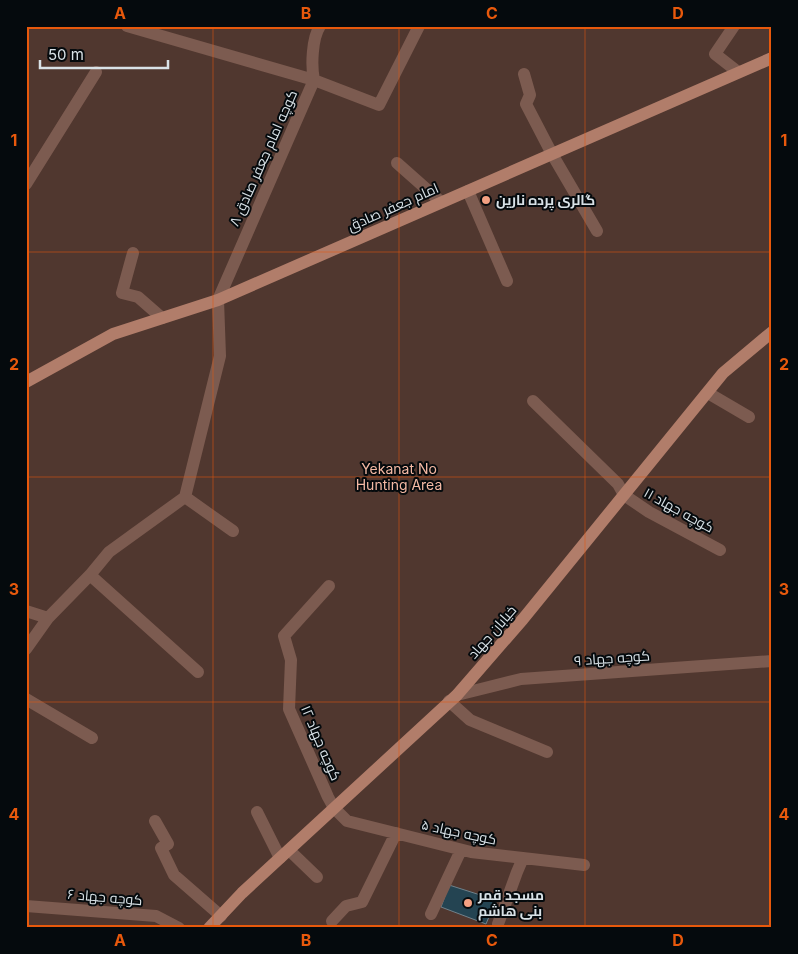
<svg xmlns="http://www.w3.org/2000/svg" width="798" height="954" font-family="Inter,Cairo,sans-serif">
	<rect width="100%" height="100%" fill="#132228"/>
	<path fill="#50372f" d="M26,26H772V928H26Z"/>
	<path fill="#244452" stroke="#70818a" d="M449,885L496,900L486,924L441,907Z"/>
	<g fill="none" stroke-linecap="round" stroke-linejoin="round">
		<path stroke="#7c5b50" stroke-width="12" d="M127,26L314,80L379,105L419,26
			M734,26L715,54L738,72
			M524,74L530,95L526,104L552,154L597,231
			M397,163L441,202
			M26,184L96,72
			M468,191L507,281
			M133,253L122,293L138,297L162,318
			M708,393L749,417
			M533,401L618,484L624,495L649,512L720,550
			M185,497L233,531
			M90,575L198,672
			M329,586L284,636L291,660L289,709L328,797L334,808L347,821L471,852L584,865
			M26,611L48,618
			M26,649L48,618L90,575L109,552L185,497L220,356L218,300L314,80C311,66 312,38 320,26
			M457,695L521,679L772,661
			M26,699L92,738
			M449,701L470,720L547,752
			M257,812L280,858
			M155,821L168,844L161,848L174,875L221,916
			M289,850L317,877
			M26,906L156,916L179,928
			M431,914L461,850
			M332,921L346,906L362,902L396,833
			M498,924L517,872L523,858"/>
		<path stroke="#b17d6a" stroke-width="12" d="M26,382L113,334L218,300L772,58
			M209,928L242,893L457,695L523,619L723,373L772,332"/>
	</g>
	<path fill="none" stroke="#e8590c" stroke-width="1" stroke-opacity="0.55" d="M213,26V928M399,26V928M585,26V928M26,252H772M26,477H772M26,702H772"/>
	<g fill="#f3a082" stroke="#050a0d" stroke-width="2">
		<circle cx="486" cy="200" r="5"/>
		<circle cx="468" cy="903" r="5"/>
	</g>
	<g text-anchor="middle" stroke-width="4" stroke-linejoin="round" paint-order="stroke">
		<g font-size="14" fill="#d9e2e7" stroke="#050a0d">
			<text transform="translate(263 158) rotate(-66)" y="5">کوچه امام جعفر صادق ۸</text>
			<text transform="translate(393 207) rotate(-24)" y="5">امام جعفر صادق</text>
			<text transform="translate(679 510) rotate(29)" y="5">کوچه جهاد ۱۱</text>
			<text transform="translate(492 632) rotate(-49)" y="5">خیابان جهاد</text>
			<text transform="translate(612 658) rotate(-4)" y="5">کوچه جهاد ۹</text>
			<text transform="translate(321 743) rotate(67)" y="5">کوچه جهاد ۱۲</text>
			<text transform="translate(459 832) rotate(12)" y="5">کوچه جهاد ۵</text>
			<text transform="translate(105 897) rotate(5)" y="5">کوچه جهاد ۶</text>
		</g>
		<g font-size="14" font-weight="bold" fill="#d9e2e7" stroke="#050a0d" text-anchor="start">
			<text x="496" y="205">گالری پرده نارین</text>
			<text x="478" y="900">مسجد قمر<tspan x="478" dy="16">بنی هاشم</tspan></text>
		</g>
		<g font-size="14" fill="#f4b9a4" stroke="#050a0d">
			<text x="399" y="474">Yekanat No<tspan x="399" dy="16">Hunting Area</tspan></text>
		</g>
	</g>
	<rect width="798" height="954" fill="none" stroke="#050a0d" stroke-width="55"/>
	<path d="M40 60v8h128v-8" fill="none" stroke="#d9e2e7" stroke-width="2.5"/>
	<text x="48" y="60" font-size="15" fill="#d9e2e7" stroke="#050a0d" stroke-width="4" paint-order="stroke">50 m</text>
	<rect x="28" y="28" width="742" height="898" fill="none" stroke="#e8590c" stroke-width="2"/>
	<g font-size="16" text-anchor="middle" font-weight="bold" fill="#e8590c">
		<text x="120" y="19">A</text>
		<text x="306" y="19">B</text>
		<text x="492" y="19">C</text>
		<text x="678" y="19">D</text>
		<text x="14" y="146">1</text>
		<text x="784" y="146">1</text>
		<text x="14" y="370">2</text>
		<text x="784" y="370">2</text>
		<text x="14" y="595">3</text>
		<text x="784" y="595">3</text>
		<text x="14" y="820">4</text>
		<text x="784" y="820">4</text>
		<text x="120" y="946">A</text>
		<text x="306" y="946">B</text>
		<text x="492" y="946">C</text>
		<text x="678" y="946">D</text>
	</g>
</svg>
